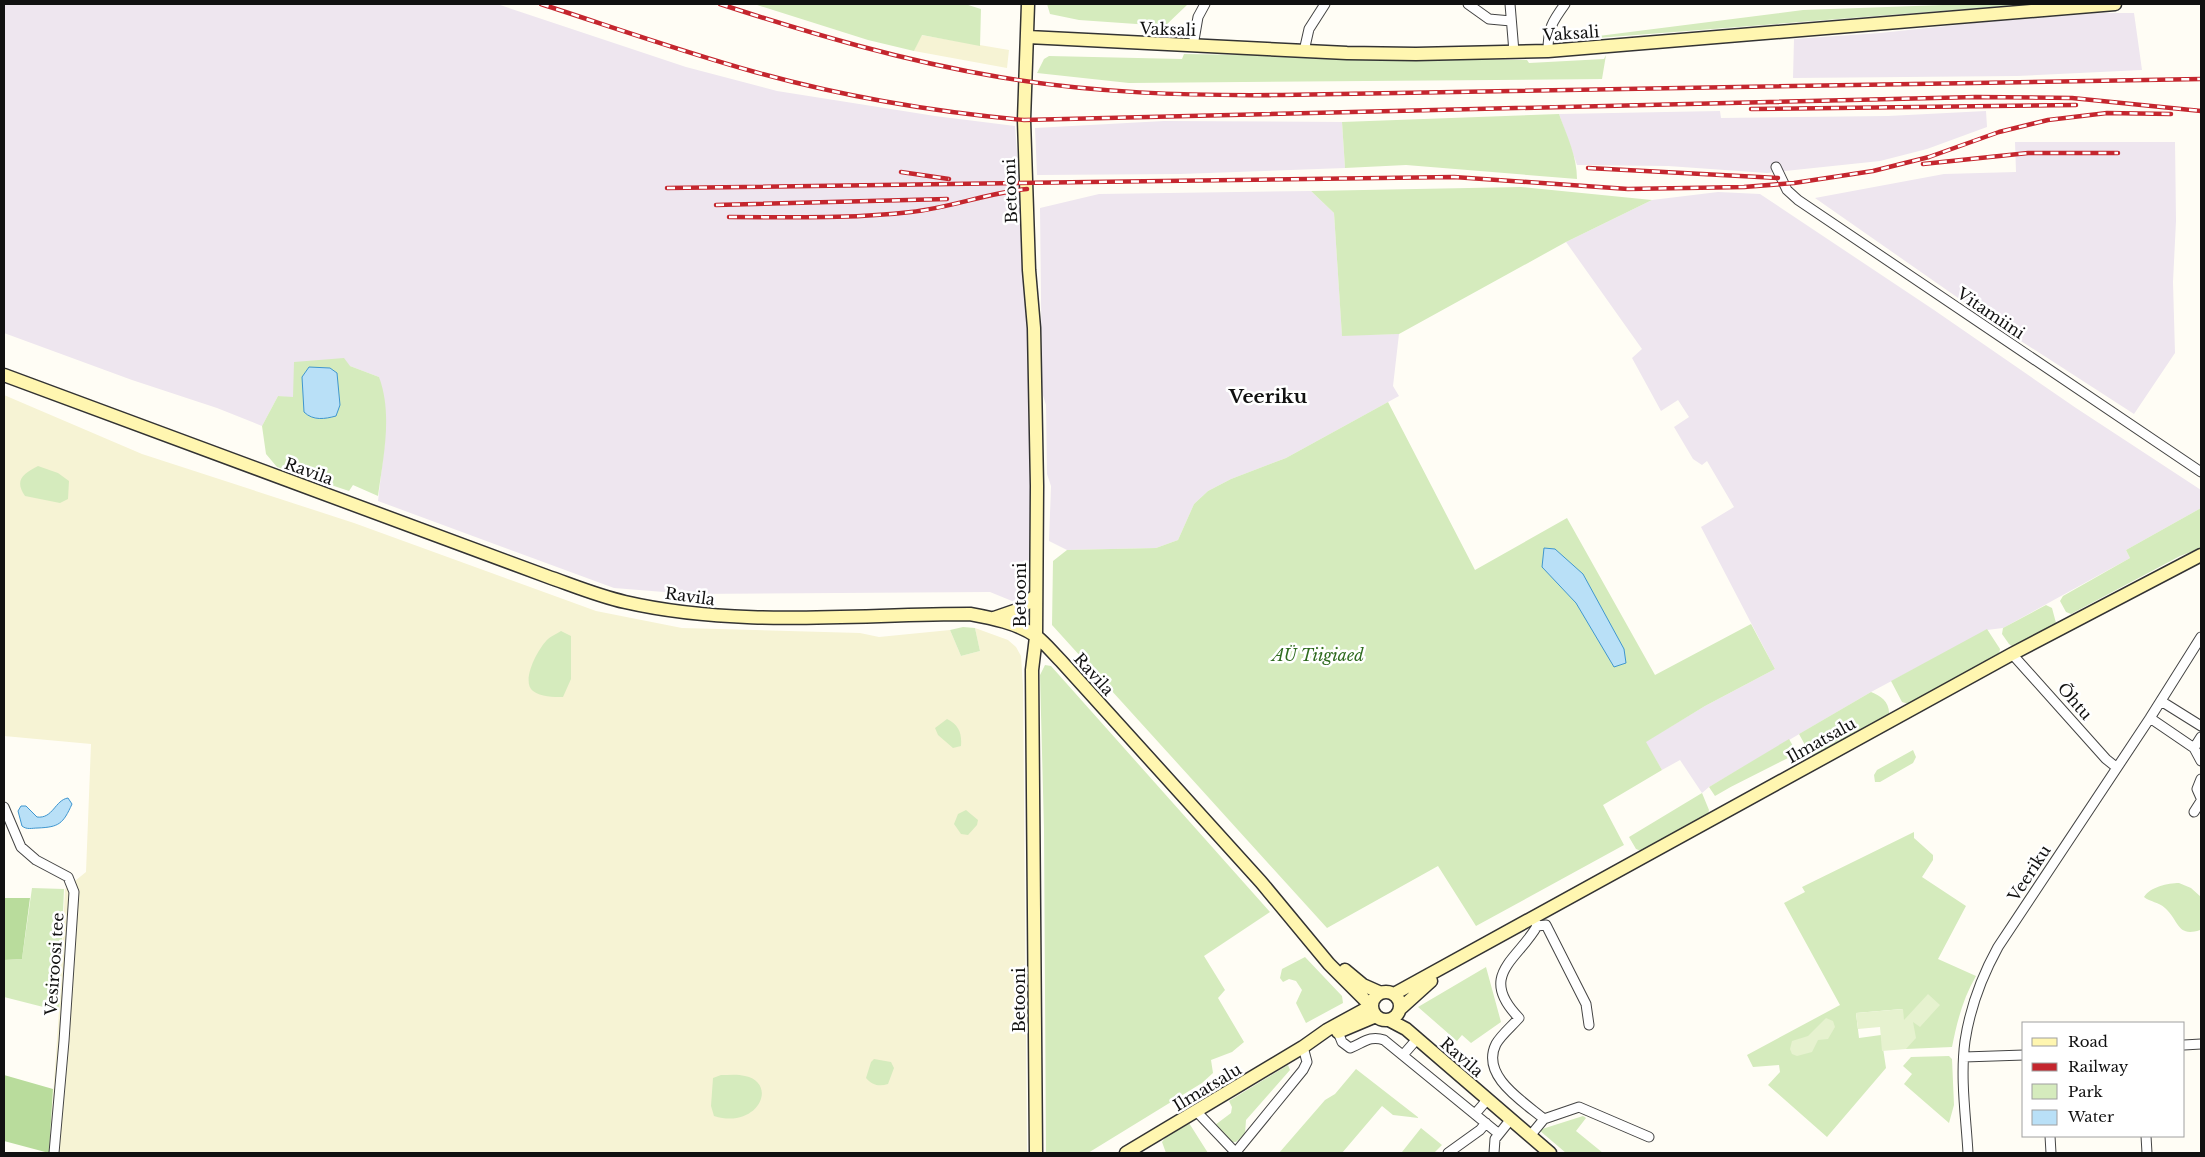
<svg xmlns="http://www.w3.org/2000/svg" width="2205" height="1157" font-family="'Libre Baskerville',serif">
	<rect width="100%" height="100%" fill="#fffdf5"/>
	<path fill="#eee6ef" d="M4,4H497L686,67L777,91L935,116L1015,126L1028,302L1032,453L1028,587L1023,600L1017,603L990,592L689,594L614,588L378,501L385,440L379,377L350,366L293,398L278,396L262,426L217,408L132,380L4,333Z
		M2099,13H2134L2142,70L2017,76L1793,78L1794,39L1880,33L1975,23Z
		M1720,111L1721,118L1888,116L1986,111L1987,127L1927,149L1880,161L1767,173L1668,166L1577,165L1559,114Z
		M1164,121L1342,122L1345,168L1180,174L1037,175L1035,128Z
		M2015,142H2175L2176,221L2173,282L2175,353L2134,414L2004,330L1815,198L1944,174L2016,172Z
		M1311,191L1334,213L1342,335L1399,334L1393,386L1399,396L1286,458L1231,479L1208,491L1194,504L1178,540L1156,548L1067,550L1049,541L1051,486L1047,474L1046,405L1042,392L1040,208L1099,194Z
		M1718,192L1760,194L1934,310L2076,408L2201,490V508L2126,550L2130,558L2003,628L1987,630L1871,692L1709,787L1702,793L1680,760L1662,770L1645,742L1705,706L1775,669L1701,527L1734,507L1707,461L1702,465L1693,459L1674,427L1689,417L1678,400L1661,411L1632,358L1642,349L1566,242L1652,200Z"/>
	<path fill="#f6f3d4" d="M921,35L1009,50L1007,68L914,51Z
		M4,395L142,454L354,523L596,611L682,628L860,633L879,637L950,630L961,656L980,651L975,628L1008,640L1016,647L1021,656L1023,686L1027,1153H49L59,1011L65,889L86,872L91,744L4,736Z"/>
	<path fill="#d5ebbd" d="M754,4H965L981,9L980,46L922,35L914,51L868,40Z
		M1047,4H1185L1187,5L1165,26L1079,20L1050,14Z
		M1971,4L2017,5L1559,41L1803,10Z
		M1184,54L1527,60L1529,63L1604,59L1606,55L1602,79L1129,83L1037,73L1044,59L1049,56L1182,59Z
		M1559,114C1567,136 1577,156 1577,179L1406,165L1345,168L1342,122Z
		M1521,187L1652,200L1566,242L1399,334L1342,336L1334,213L1311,191Z
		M344,358L350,366L379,377C393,414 383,459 378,496L353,485L349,491L277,467L266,454L262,426L278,396L293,397L294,362Z
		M1388,402L1475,570L1567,518L1655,675L1751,624L1775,669L1705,706L1646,742L1662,770L1603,805L1624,845L1476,926L1438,866L1327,928L1052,625L1053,561L1067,550L1156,548L1178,540L1194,504L1208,491L1231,479L1286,458Z
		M38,466L58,473L69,481L68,499L60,503L25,496C14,480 23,474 38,466Z
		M2201,508V548L2180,556L2071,614L2066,612L2060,601L2063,596L2130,558L2126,550Z
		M2046,605L2052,608L2056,623L2013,647L2009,644L2002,634L2003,628Z
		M963,627L975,628L980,651L961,656L950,630Z
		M1987,629L2000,649L1999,654L1909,704L1902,702L1891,681Z
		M561,631L571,636V679L563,697C553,697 541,697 533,691C520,681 539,647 548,639C551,636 557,634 561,631Z
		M1045,665L1051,666L1270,912L1204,956L1225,990L1218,998L1244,1042L1232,1052L1211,1060L1213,1073L1202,1083L1088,1153H1046L1044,829L1040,675Z
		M1871,692C1881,696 1890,702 1889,715L1817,756L1810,754L1799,734Z
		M947,719C959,725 962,733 961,746L953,748L938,735L935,728Z
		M1789,739L1797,753C1770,768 1742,780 1715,796L1709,787Z
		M1913,750L1916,757L1913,763L1880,782H1875L1874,775L1877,770Z
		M1702,793L1709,810L1708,814L1641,851L1636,849L1629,837Z
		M966,810L978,820L977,825L968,835L961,834L954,824L958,814Z
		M1914,832V838L1933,855V860L1922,877L1966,906L1938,959L1976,976C1963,998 1957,1022 1952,1047L1906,1049L1902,1009L1856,1013L1859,1038L1881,1035L1886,1068L1827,1137L1768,1085L1780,1072L1779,1065L1753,1067L1747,1055L1840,1005L1784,903L1805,892L1802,887Z
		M2179,883L2191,888L2201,897L2200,930C2177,938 2179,920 2165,908C2159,902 2150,902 2144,897C2150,887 2168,883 2179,883Z
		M32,888L64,889L59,1011L4,997V960L22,959Z
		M1305,957L1342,996L1343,1003L1306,1023L1296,1003L1302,990L1296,981L1289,979L1283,982L1280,978L1282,969Z
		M1486,967L1501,1022L1471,1043L1462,1035L1457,1041L1418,1007Z
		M1949,1056L1952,1059L1954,1105L1949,1123L1904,1084L1912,1074L1903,1066L1911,1057Z
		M874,1059L891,1062L894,1068L888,1084C879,1087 872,1085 866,1078L871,1062Z
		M1288,1065L1290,1070L1246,1120L1245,1134L1236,1142H1232L1215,1125L1231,1113L1232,1107L1229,1101Z
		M1356,1069L1419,1118L1393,1115L1382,1106L1342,1153H1279L1325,1100L1335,1094Z
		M721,1075C729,1075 738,1074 745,1076C779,1083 758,1130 714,1116L711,1106L713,1078Z
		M1583,1116L1586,1118L1576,1131L1603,1153H1566L1539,1130Z
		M1189,1123L1208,1153H1166L1162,1142L1166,1137Z
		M1421,1128L1442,1145L1434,1153H1404L1402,1152Z"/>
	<path fill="#b9dc9c" d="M4,898H30L22,959L4,960Z
		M4,1075L53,1089L49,1153L4,1141Z"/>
	<path fill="#e6f2cf" d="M1928,994L1940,1005L1920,1027L1913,1022L1916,1038L1906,1049L1882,1051L1880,1027L1858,1029L1856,1013L1903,1009L1904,1020Z
		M1826,1018L1833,1021L1835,1027L1828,1039L1818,1040L1812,1052L1797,1056L1792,1054L1790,1049L1792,1041L1808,1036Z"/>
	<path fill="#b9e0f7" stroke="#3f96cf" d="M309,367L330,368L337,373L340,405L336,416C325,419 313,421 304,412L302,377Z
		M1544,548L1555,549L1583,574L1624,649L1626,663L1614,667L1576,603L1542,567Z
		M68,798L72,804C63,824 59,827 38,828C32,828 27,830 22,826L18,811L21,806H26L37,817C53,819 55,800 68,798Z"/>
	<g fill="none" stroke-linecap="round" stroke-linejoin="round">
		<g stroke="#444" stroke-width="11">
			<path id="street" d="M1468,4L1489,19L1511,21
				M1510,4L1514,52
				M1193,46L1198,17L1205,4
				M1304,51L1309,29L1325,4
				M1548,51C1548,28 1552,22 1565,4
				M1776,167L1787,190L1798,200L2201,472
				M2012,654L2106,759L2116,767
				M2161,701L2201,726
				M2150,718L2194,748L2201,761
				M2194,748L2201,737
				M2201,779L2197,789L2201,798
				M4,807L21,847L36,860L68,877L74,892L64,1041L54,1153
				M2194,812L2201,801
				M1533,917L1537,926C1518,960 1477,975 1519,1018C1512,1026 1501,1035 1496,1044C1480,1076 1524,1102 1544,1119
				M1537,926L1546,925L1586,1004L1589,1025
				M1338,1032L1342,1042L1350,1048C1363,1043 1370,1035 1384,1040L1499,1134
				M2184,1045L2201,1044
				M1403,1055L1417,1039
				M1964,1057L2024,1055
				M1197,1112L1236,1153
				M1475,1114L1487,1100
				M1530,1136L1544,1119L1579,1107L1649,1137
				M2050,1136L2051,1153
				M2146,1136L2147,1153
				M1236,1152L1303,1070L1307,1062L1303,1047
				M1448,1153L1480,1130L1486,1123
				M1494,1153L1495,1139L1511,1119
				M1968,1153C1966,1117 1960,1078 1965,1041C1970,1008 1982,976 1998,947L2150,718L2201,637"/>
		</g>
		<g stroke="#333" stroke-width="15">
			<path id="secondary" d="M1028,4L1024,120L1029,270L1034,328L1037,486L1036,637L1032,670L1036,1153
				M1028,37L1347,53L1416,54L1548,51L2115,4
				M4,375L546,576C572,585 598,596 625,602C738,628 855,614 970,614C992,618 1017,623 1036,636C1045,643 1053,653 1061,661L1261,882L1329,964L1371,1006
				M994,618L1020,609L1036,595
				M1345,970L1363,985L1381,993
				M1372 1006a14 14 0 1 1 28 0a14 14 0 1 1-28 0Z
				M1394,994L2012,654L2201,555
				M1400,1009L1431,981
				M1389,1020L1406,1029L1550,1153
				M1338,1032L1376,1016
				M1126,1153L1303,1047L1327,1030L1371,1006"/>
		</g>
		<use href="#street" stroke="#fff" stroke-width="9"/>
		<use href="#secondary" stroke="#fff6b0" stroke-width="12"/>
		<g stroke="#c4262e" stroke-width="4.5">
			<path id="rail" d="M541,4C612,27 683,52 755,72C841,96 934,112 1024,120L1976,97L2072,98L2201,111
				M720,4C812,34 904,61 999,77C1092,93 1187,96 1282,95L2201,79
				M1751,109L2076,105
				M1923,164L2028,153H2118
				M1588,168L1778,178
				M901,172L949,179
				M667,188L1454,177L1628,189L1744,187L1794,183L1873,171L1929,157L1999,132L2048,120L2107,113L2171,114
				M716,205L947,199
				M729,217C790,217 851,219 911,212C950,208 987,193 1027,189"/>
		</g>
		<use href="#rail" stroke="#fff" stroke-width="2.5" stroke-dasharray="8" stroke-linecap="butt"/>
	</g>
	<g text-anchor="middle" stroke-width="5" stroke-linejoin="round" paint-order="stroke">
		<g font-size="16" fill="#111" stroke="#fff">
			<text transform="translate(1168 29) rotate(2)" y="6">Vaksali</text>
			<text transform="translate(1571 33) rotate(-4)" y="6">Vaksali</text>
			<text transform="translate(1010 191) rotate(-92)" y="6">Betooni</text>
			<text transform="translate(1991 313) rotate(34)" y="6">Vitamiini</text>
			<text transform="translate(309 471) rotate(20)" y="6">Ravila</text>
			<text transform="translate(1020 595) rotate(-90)" y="6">Betooni</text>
			<text transform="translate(690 596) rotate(8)" y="6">Ravila</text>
			<text transform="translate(1094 674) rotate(48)" y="6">Ravila</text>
			<text transform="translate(2075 701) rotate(49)" y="6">Õhtu</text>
			<text transform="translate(1821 740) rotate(-29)" y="6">Ilmatsalu</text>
			<text transform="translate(2029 873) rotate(-57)" y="6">Veeriku</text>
			<text transform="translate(54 964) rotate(-86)" y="6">Vesiroosi tee</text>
			<text transform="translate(1019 1000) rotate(-90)" y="6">Betooni</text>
			<text transform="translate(1462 1057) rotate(41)" y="6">Ravila</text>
			<text transform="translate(1207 1087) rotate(-31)" y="6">Ilmatsalu</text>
		</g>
		<g font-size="16" font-style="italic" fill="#2f6b1f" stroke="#fff">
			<text x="1318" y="661">AÜ Tiigiaed</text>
		</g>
		<g font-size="19" font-weight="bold" fill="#111" stroke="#fff">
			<text x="1268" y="403">Veeriku</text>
		</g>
	</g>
	<rect width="2205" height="1157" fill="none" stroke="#111111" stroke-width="10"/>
	<rect x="2022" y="1022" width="162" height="115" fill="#ffffff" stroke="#a0a0a0"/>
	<rect x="2032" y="1038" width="25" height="8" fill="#fff6b0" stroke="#a0a0a0"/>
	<text x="2068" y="1047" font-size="15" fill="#111111">Road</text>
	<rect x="2032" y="1063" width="25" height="8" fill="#c4262e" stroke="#a0a0a0"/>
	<text x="2068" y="1072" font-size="15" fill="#111111">Railway</text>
	<rect x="2032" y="1084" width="25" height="15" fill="#d5ebbd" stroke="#a0a0a0"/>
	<text x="2068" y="1097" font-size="15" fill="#111111">Park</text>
	<rect x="2032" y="1110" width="25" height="15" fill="#b9e0f7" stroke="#a0a0a0"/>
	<text x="2068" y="1122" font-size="15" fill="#111111">Water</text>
</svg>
